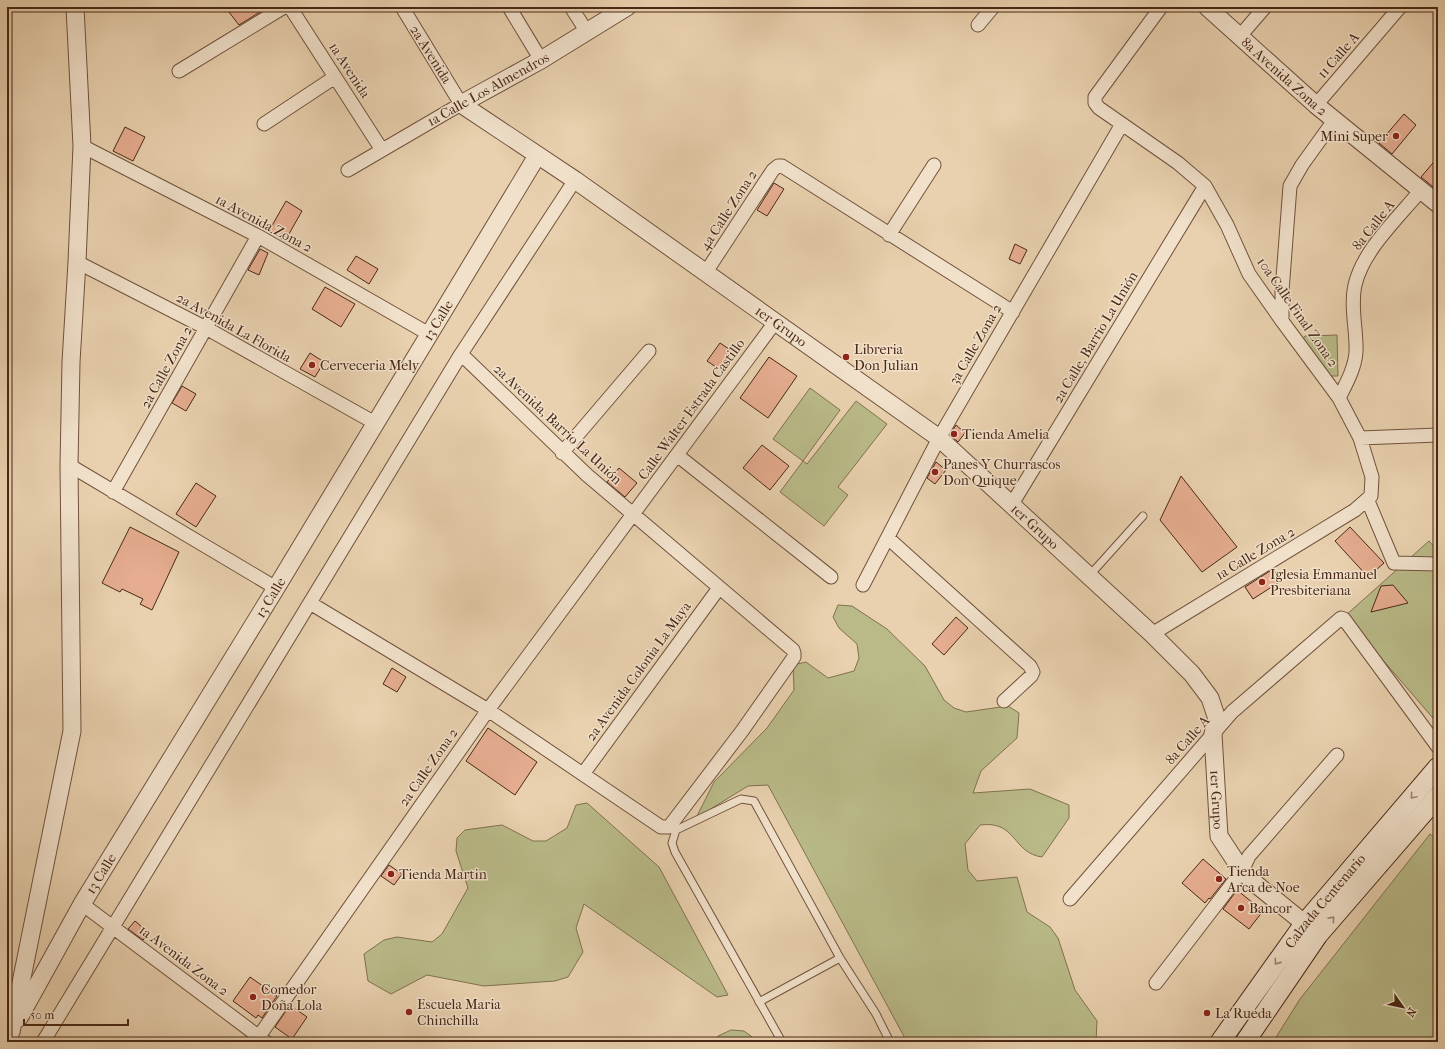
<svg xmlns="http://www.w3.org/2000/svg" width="1445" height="1049" font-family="'IM FELL French Canon',serif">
	<rect width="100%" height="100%" fill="#e9d1af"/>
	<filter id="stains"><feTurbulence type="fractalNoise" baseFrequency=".005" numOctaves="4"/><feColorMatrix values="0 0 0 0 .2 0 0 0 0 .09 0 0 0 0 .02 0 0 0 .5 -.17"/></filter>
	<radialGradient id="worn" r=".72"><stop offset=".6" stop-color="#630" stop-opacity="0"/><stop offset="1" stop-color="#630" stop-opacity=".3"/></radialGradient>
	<path fill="#b9ba88" stroke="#81714f" d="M1337,335L1338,376H1328L1301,342L1305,336Z
		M810,388L840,410L803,461L807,464L856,401L887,424L838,487L848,495L824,526L780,492L803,461L773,439Z
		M1429,541L1438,551V724L1345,616Z
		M838,605L852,606L887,629L925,666L944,700L954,708L966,712L1008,706L1019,713L1017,738L981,771L973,793L1030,789L1069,805V818L1042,857C1012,853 1017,820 980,825L965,844L968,870L977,881L1017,877L1027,912L1050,927L1058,938L1075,990L1097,1021L1096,1042H907L768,785L748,786L696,818L714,782L767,728L794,690L793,665L806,662L828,678L854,671L859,658L857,644L839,628L833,617Z
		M587,803L659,867L728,995L717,997L584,904L576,928L583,952L568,977L555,981L484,986L427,975L391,994L368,981L364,954L384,940L397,937L432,942L442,934L468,888L456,851L457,838L465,830L502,825L533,841H546L567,828L576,805Z
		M1430,834L1438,841V1042H1273L1300,999Z
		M731,1030L744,1031L759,1042H713L718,1036Z"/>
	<path fill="#e6ad90" stroke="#492816" d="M225,7H268L239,25Z
		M1404,114L1416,125L1392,154L1379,143Z
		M125,127L145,137L133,161L113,151Z
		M1438,157V191L1421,177Z
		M774,183L784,189L767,216L757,210Z
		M286,201L302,211L285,241L269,231Z
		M1015,244L1027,250L1020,264L1009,259Z
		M260,249L268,253L259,275L248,270Z
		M356,256L378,269L369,284L347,270Z
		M325,287L355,304L341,327L312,309Z
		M720,343L732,351L719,369L707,361Z
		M310,353L324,362L315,377L300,369Z
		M769,357L797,376L768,418L740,398Z
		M182,386L196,394L186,411L172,403Z
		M956,425L965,433L958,442L950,435Z
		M762,445L789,466L770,490L743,468Z
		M936,462L946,470L935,484L927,478Z
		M619,468L637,483L625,497L607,482Z
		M1181,476L1237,547L1202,572L1160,520Z
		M196,483L216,496L196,527L176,514Z
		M130,527L179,552L152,610L140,604L143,599L122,589L120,592L102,583Z
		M1350,527L1384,563L1368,577L1335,541Z
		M1273,569L1281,581L1253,599L1245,587Z
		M1393,585L1408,603L1371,612L1381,586Z
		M956,617L968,628L944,655L932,644Z
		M392,668L406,677L397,692L383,684Z
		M488,728L537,762L515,795L466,761Z
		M1203,859L1226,879L1210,899L1209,898L1205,903L1182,883Z
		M389,865L402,874L394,885L381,876Z
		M1237,890L1263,911L1249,929L1223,909Z
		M135,921L149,933L143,940L128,929Z
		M250,977L277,996L262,1018L258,1015L256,1018L233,1001Z
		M290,1005L307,1017L292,1039L275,1027Z"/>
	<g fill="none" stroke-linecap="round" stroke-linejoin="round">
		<g stroke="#71523c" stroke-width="9">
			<path id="service" d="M1089,576L1143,516
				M759,1002L840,958
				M782,1042L675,852L672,843L676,830L741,799L754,801L840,958L876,1014L890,1042"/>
		</g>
		<g stroke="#71523c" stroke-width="15">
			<path id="minor" d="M290,7L382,150
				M509,7L541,60
				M571,7L587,32
				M978,25L993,7
				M1240,36L1265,7
				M179,71L284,7
				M1316,105L1400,7
				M264,124L335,77
				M82,146L258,236L429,334
				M348,170L461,104L402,7
				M889,235L934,165
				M77,262L206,328L375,423
				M706,272L773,170L778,166H782L1013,312
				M1282,321V291L1290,186L1302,165L1335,119
				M1339,398C1346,384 1355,368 1356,352C1357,330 1350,307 1355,285C1363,250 1398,218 1421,190
				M1360,438L1438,435
				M562,453L649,351
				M677,455L831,577
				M69,465L276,588
				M113,492L258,236
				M1368,501L1394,563L1438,564
				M1012,504L1205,186
				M888,538L1030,666L1033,672L1031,676L1004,701
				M863,585L939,438L1122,124
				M310,603L488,710L661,827H669L742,731L794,657V653L793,650L587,475L461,354
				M1152,634L1355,510L1371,496L1372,477L1360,438L1339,398L1282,321L1249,274L1227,225L1205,186L1178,163L1099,108L1095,103V97L1161,7
				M583,774L719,588
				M1070,899L1232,712L1341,618L1344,619L1438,747
				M82,904L266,1042
				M1156,983L1242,871L1249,856L1337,755
				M43,1042L461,354L575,180
				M255,1042L488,710L776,321"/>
		</g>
		<g stroke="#71523c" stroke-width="19">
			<g id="tertiary">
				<path id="s1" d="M627,7L541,60L461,104L575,180L939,438L1152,634L1192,674L1210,698L1217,719L1213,734L1219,836L1242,871L1257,885L1315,932"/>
				<path id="s2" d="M1207,7L1316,105L1438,204"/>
				<path id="s3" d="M19,1018L82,904L276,588L537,156"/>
				<path d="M11,1032L72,731L69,465L71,362L77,262L82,146L75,7"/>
			</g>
		</g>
		<g stroke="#492816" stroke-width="21">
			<g id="secondary">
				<path id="s4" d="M1220,1042L1304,924L1438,767"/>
				<path d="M1245,1042L1318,935L1438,796"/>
			</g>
		</g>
		<use href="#service" stroke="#f1e1cb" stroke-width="7"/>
		<use href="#minor" stroke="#f1e1cb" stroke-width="13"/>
		<use href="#tertiary" stroke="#f1e1cb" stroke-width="17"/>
		<use href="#secondary" stroke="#f1e1cb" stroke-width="19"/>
	</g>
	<defs><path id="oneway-chevron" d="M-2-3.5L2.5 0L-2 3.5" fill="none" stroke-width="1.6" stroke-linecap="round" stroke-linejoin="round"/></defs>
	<g stroke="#9d8470">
		<use href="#oneway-chevron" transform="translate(1413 796) rotate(130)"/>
		<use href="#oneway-chevron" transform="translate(1332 919) rotate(-49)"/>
		<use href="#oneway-chevron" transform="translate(1277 962) rotate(125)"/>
	</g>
	<g fill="#8f2418" stroke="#f1e1cb" stroke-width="1.5">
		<circle cx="1396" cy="136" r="4"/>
		<circle cx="846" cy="357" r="4"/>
		<circle cx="312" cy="365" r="4"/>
		<circle cx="954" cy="434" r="4"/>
		<circle cx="935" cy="472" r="4"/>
		<circle cx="1262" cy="582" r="4"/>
		<circle cx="391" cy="874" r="4"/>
		<circle cx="1219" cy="879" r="4"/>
		<circle cx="1241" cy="908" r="4"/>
		<circle cx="253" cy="997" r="4"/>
		<circle cx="409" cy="1012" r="4"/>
		<circle cx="1207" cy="1013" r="4"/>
	</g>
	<g text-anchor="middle" stroke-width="3" stroke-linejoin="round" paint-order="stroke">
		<g font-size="14" fill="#492816" stroke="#f1e1cb">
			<text transform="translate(431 54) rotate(58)" y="5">2a Avenida</text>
			<text transform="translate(1338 55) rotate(-49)" y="5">11 Calle A</text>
			<text transform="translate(350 70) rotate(57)" y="5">1a Avenida</text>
			<text dy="5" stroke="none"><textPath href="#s2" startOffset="104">8a Avenida Zona 2</textPath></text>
			<text transform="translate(488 89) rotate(-29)" y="5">1a Calle Los Almendros</text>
			<text transform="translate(728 210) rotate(-57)" y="5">4a Calle Zona 2</text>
			<text transform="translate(264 223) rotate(28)" y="5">1a Avenida Zona 2</text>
			<text transform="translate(1373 225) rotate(-52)" y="5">8a Calle A</text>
			<text transform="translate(1298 312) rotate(55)" y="5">10a Calle Final Zona 2</text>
			<text dy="5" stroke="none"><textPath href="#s3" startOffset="814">13 Calle</textPath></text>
			<text dy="5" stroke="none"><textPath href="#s1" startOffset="582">1er Grupo</textPath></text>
			<text transform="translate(234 327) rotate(29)" y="5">2a Avenida La Florida</text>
			<text transform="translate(1095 337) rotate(-59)" y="5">2a Calle, Barrio La Unión</text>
			<text transform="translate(975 344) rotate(-60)" y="5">3a Calle Zona 2</text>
			<text transform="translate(166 367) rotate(-61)" y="5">2a Calle Zona 2</text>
			<text transform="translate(691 409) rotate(-54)" y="5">Calle Walter Estrada Castillo</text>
			<text transform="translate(558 424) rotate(43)" y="5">2a Avenida, Barrio La Unión</text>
			<text dy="5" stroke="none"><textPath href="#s1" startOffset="906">1er Grupo</textPath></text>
			<text transform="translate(1255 553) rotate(-31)" y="5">1a Calle Zona 2</text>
			<text dy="5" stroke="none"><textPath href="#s3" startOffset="490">13 Calle</textPath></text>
			<text transform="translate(638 671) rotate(-54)" y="5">2a Avenida Colonia La Maya</text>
			<text transform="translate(1187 740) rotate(-49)" y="5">8a Calle A</text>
			<text transform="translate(428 767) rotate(-55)" y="5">2a Calle Zona 2</text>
			<text dy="5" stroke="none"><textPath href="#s1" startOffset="1255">1er Grupo</textPath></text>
			<text dy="5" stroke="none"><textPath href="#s3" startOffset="166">13 Calle</textPath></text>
			<text dy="5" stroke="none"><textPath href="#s4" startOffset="176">Calzada Centenario</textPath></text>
			<text transform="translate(184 960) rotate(37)" y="5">1a Avenida Zona 2</text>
		</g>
		<g font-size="14" fill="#492816" stroke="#f1e1cb" text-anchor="start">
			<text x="1388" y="141" text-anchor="end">Mini Super</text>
			<text x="854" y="354">Libreria<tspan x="854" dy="16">Don Julian</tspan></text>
			<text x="320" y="370">Cerveceria Mely</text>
			<text x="962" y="439">Tienda Amelia</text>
			<text x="943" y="469">Panes Y Churrascos<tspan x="943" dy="16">Don Quique</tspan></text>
			<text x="1270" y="579">Iglesia Emmanuel<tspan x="1270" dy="16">Presbiteriana</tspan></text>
			<text x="1227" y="876">Tienda<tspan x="1227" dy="16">Arca de Noe</tspan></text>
			<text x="399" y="879">Tienda Martin</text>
			<text x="1249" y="913">Bancor</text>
			<text x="261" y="994">Comedor<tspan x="261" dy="16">Doña Lola</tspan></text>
			<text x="417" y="1009">Escuela Maria<tspan x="417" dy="16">Chinchilla</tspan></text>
			<text x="1215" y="1018">La Rueda</text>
		</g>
	</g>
	<rect width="1445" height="1049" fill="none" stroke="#e9d1af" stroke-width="24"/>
	<rect x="8" y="8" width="1429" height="1033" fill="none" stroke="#492816" stroke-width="2"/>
	<rect x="12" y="12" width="1421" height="1025" fill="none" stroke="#492816"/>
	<g transform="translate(1403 1007) rotate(123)" stroke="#f1e1cb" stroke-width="3" paint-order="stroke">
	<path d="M0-3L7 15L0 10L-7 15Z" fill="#492816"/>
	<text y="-6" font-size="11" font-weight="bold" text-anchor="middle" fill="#492816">N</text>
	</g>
	<path d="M24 1019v6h104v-6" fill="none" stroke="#492816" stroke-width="2"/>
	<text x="30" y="1019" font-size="12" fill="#492816" stroke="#f1e1cb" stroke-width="3" paint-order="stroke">50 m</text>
	<rect width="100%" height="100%" filter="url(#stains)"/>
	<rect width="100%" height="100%" fill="url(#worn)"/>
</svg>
